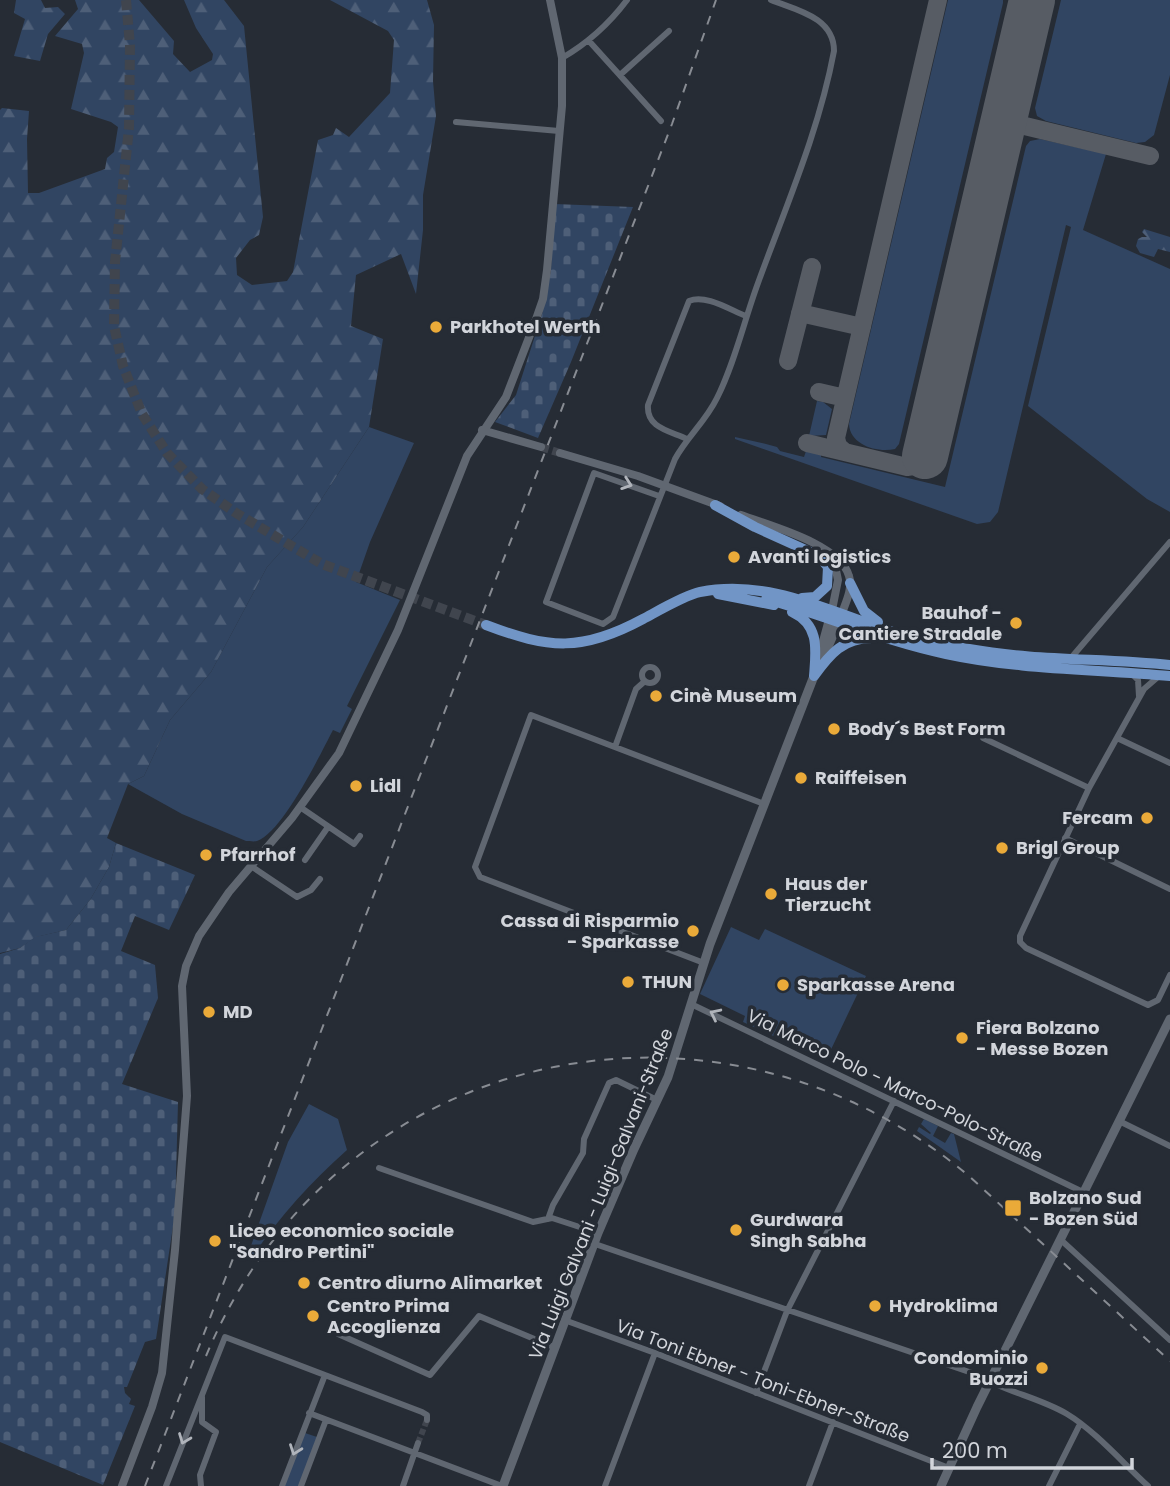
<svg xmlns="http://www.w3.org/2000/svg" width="1170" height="1486" font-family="Poppins,sans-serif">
	<defs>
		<pattern id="forest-firs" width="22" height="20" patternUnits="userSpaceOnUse" patternTransform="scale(1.75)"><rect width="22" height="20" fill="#314562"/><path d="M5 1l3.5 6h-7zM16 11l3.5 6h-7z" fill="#4e5f78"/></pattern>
		<pattern id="cemetery-stones" width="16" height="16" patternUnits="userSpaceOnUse" patternTransform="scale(1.75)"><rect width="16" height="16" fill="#314562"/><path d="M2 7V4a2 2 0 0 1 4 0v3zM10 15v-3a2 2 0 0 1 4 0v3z" fill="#4e5f78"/></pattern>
	</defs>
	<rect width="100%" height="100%" fill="#262c35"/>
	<path fill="#314562" d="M948,0H1003V3L899,444L895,449C877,453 850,445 849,424Z
		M1061,0H1170V75L1154,135L1145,142L1136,143L1046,121L1037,116L1035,108Z
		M1040,139L1106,154L1083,230L1170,269V512L1147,499L1028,406L1071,227L1066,225L998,512L990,522L977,524L735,439V437L766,444L777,447L780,451L804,457L806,451L821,455V457L945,487L1026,146L1030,141Z
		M817,401L823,402L832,409L826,435L809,436Z
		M369,427L414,443L370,542L356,582L400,600L347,706L352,709L340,733L333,730C320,755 282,833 257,841C255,842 248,841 246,841L182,814L128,784L144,776L170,720L211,672L267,567L303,527Z
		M731,927L759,940L765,929L866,976L826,1060L743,1022L745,1016L700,994Z
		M309,1104L338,1119L347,1150C310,1183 278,1218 251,1259L247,1257L288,1142Z
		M924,1119L938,1126L933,1136L945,1143L951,1133L954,1134L961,1162L917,1131L919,1127L930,1134L931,1133L921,1124Z
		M305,1433L317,1437L299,1486H284Z"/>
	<path fill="url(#forest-firs)" d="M16,0H41L45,8L58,7L65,14L48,34L40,61L14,56L25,19L14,13Z
		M75,0H139L174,41L173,54L190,72L212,60L213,54L196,28L184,0H224L244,26L263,217L259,235L250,240L236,258L237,275L252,285L287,281L293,272L318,140L333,135L336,128L349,137L390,93L394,40L388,31L330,0H427L434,25L433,81L436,116L423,195V230L416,294L401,254L356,275L351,326L383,339L369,427L303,527L267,567L211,672L170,720L144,776L128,784L107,838L116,843L109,867L90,900L66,930L36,937L20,948L0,953V110L2,108L29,111L27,139L28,193H39L105,169L107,158L114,152L118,127L111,122L71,109L84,53L82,44L55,36L78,9Z
		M1144,229L1170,237V252L1158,249L1154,257L1140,253L1136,246L1138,239L1142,237H1147L1142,232Z"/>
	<path fill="url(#cemetery-stones)" d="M554,204L633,207L571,362L538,438L495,422L516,395L542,314L551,270Z
		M116,843L195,875L169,930L135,916L121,951L155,965L158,998L122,1084L178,1102L175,1213L156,1339L145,1342L127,1387H124L125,1393L131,1399L129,1404L135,1406L103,1485L0,1442V954L20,948L35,937L66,930L90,900L109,867Z"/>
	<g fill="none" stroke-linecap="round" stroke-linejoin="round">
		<path stroke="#575c64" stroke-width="18" d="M1030,11V0
			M1004,121L1150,156
			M800,313L862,327
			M788,361L812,267
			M819,392L845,398
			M807,443L907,467L919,465L925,456
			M845,452L838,446L836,438L938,0"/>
		<path stroke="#575c64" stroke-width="46" d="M925,456L1032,0"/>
		<path stroke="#40454e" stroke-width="6" stroke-dasharray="6 3" stroke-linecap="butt" d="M418,1443L427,1420"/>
		<path stroke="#40454e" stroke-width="8" stroke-dasharray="8 4" stroke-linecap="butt" d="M541,447L560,453"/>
		<path stroke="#40454e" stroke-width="10" stroke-dasharray="10 5" stroke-linecap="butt" d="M126,0L130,45L129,128L115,262L114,326L123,366L142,414L167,453L202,489L236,513L322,564L486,625"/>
		<path stroke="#606771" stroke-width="6" d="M589,41L661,121
			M562,58C588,43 609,24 627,0
			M620,75L669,31
			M456,122L559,131
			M687,439C670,431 646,428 648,405L689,301C706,294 730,310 746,316
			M659,496L594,473L546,602L603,624L613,617L675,459C687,437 706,421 717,398C735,362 744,321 758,283C786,206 819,131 834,51C834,17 796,10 771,0
			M1071,658L1170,542
			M642 675a8 8 0 1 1 16 0a8 8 0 1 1-16 0Z
			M1132,674L1138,680L1139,696
			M1159,676L1144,689L1089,788L1020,936V942L1026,948L1148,1005L1158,1000L1170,975
			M983,738L1089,788
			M1117,738L1170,763
			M615,747L636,689L645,681
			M300,807L354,844L360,836
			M1065,838L1170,889
			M305,860L328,827
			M251,866L297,897L311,890L320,879
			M704,963L480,877L475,867L531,715L764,804
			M691,1004L1085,1193
			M1119,1121L1170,1146
			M379,1168L533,1222L552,1218L598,1233
			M548,1219L553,1205L583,1153L584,1139L609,1083L616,1080L657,1100
			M1061,1240L1170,1340
			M595,1244L978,1375C1005,1392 1038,1397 1067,1414C1094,1430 1124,1464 1148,1486
			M567,1321L655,1353L949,1468
			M338,1334L430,1375L479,1316L556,1348
			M756,1393L787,1311L894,1101
			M309,1413L502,1486
			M166,1486L225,1337L422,1412L427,1415V1420
			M201,1486L200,1475L216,1432L202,1422V1397
			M282,1486L325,1375
			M301,1486L326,1420
			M403,1486L418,1443
			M605,1486L655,1353
			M809,1486L833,1422
			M1049,1486L1080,1424"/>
		<path stroke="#606771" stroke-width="8" d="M482,430L541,447
			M560,453L638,476L720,506
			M741,515C770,526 840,544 849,576C853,588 846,602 842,613
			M832,610L838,580L833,556
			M122,1486L152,1407L162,1373L175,1250L187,1096L182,986L186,966L199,936L229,892L292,818L339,753L398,630L467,456L506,397L535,322L543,299L547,270L562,106V58L550,0"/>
		<path stroke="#606771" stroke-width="9" d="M824,656L841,617
			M503,1486L598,1233L634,1149L668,1077L710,944L814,676L831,614
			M941,1486L977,1407L1170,1019"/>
		<path stroke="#7195c6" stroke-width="10" d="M715,505L755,527L819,556L828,567L827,586L815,597L802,598
			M850,583L864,611L878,622
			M718,594L774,605
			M766,599C827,616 884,641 946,654C1020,670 1095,669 1170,676
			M792,612C820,625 816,650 814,676
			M486,625C549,649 582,652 643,619C658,611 685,595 700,592C769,578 832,613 896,633C919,640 944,644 969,649C1035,661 1103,658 1170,665
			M814,676C830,654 843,638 872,638"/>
		<path stroke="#888c93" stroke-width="2" stroke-dasharray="9 9" stroke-linecap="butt" d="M206,1356C335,1046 715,963 969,1176L1170,1361
			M145,1486L672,124L716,0"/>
	</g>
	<defs><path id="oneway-chevron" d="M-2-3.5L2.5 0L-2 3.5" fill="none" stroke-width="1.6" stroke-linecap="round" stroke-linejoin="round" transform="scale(1.75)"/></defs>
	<g stroke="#b0b4bb">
		<use href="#oneway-chevron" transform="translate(627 484) rotate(19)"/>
		<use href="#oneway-chevron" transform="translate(715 1014) rotate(-154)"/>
		<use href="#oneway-chevron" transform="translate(184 1439) rotate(111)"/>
		<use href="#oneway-chevron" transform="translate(295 1450) rotate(110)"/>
	</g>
	<g fill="#eaaa39" stroke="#262c35" stroke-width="2.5">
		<circle cx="436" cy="327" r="7"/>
		<circle cx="734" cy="557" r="7"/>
		<circle cx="1016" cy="623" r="7"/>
		<circle cx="656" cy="696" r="7"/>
		<circle cx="834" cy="729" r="7"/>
		<circle cx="801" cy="778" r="7"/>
		<circle cx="356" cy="786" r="7"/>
		<circle cx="1147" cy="818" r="7"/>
		<circle cx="1002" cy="848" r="7"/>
		<circle cx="206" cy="855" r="7"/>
		<circle cx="771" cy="894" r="7"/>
		<circle cx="693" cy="931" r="7"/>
		<circle cx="628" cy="982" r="7"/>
		<circle cx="783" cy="985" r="7"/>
		<circle cx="209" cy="1012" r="7"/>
		<circle cx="962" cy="1038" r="7"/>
		<rect x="1004" y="1199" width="18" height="18" rx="3.5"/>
		<circle cx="736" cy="1230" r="7"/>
		<circle cx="215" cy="1241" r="7"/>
		<circle cx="304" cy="1283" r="7"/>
		<circle cx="875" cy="1306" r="7"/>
		<circle cx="313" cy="1316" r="7"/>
		<circle cx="1042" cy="1368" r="7"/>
	</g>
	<g text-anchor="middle" stroke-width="7" stroke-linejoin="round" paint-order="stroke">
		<g font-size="18" font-weight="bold" fill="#d2d5db" stroke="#262c35" text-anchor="start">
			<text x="450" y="333">Parkhotel Werth</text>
			<text x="748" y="563">Avanti logistics</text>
			<text x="1002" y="619" text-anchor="end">Bauhof -<tspan x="1002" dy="21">Cantiere Stradale</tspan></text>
			<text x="670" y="702">Cinè Museum</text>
			<text x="848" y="735">Body´s Best Form</text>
			<text x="815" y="784">Raiffeisen</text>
			<text x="370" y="792">Lidl</text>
			<text x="1133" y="824" text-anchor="end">Fercam</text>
			<text x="1016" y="854">Brigl Group</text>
			<text x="220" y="861">Pfarrhof</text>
			<text x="785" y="890">Haus der<tspan x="785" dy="21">Tierzucht</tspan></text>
			<text x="679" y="927" text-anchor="end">Cassa di Risparmio<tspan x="679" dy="21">- Sparkasse</tspan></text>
			<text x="642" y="988">THUN</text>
			<text x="797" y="991">Sparkasse Arena</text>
			<text x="223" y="1018">MD</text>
			<text x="976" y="1034">Fiera Bolzano<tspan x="976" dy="21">- Messe Bozen</tspan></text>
			<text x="1029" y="1204">Bolzano Sud<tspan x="1029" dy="21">- Bozen Süd</tspan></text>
			<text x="750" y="1226">Gurdwara<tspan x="750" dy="21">Singh Sabha</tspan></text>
			<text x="229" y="1237">Liceo economico sociale<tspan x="229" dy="21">"Sandro Pertini"</tspan></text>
			<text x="318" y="1289">Centro diurno Alimarket</text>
			<text x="327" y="1312">Centro Prima<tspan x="327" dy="21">Accoglienza</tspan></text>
			<text x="889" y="1312">Hydroklima</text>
			<text x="1028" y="1364" text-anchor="end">Condominio<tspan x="1028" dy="21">Buozzi</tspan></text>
		</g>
		<g font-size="18" fill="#d2d5db" stroke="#262c35">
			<text transform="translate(895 1086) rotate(26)" y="6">Via Marco Polo - Marco-Polo-Straße</text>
			<text transform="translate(601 1194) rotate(-68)" y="6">Via Luigi Galvani - Luigi-Galvani-Straße</text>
			<text transform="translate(763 1381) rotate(21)" y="6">Via Toni Ebner - Toni-Ebner-Straße</text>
		</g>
	</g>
	<path d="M932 1458v10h200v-10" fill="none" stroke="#d2d5db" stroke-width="3.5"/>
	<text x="942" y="1458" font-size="21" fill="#d2d5db" stroke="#262c35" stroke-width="5" paint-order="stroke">200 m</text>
</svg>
